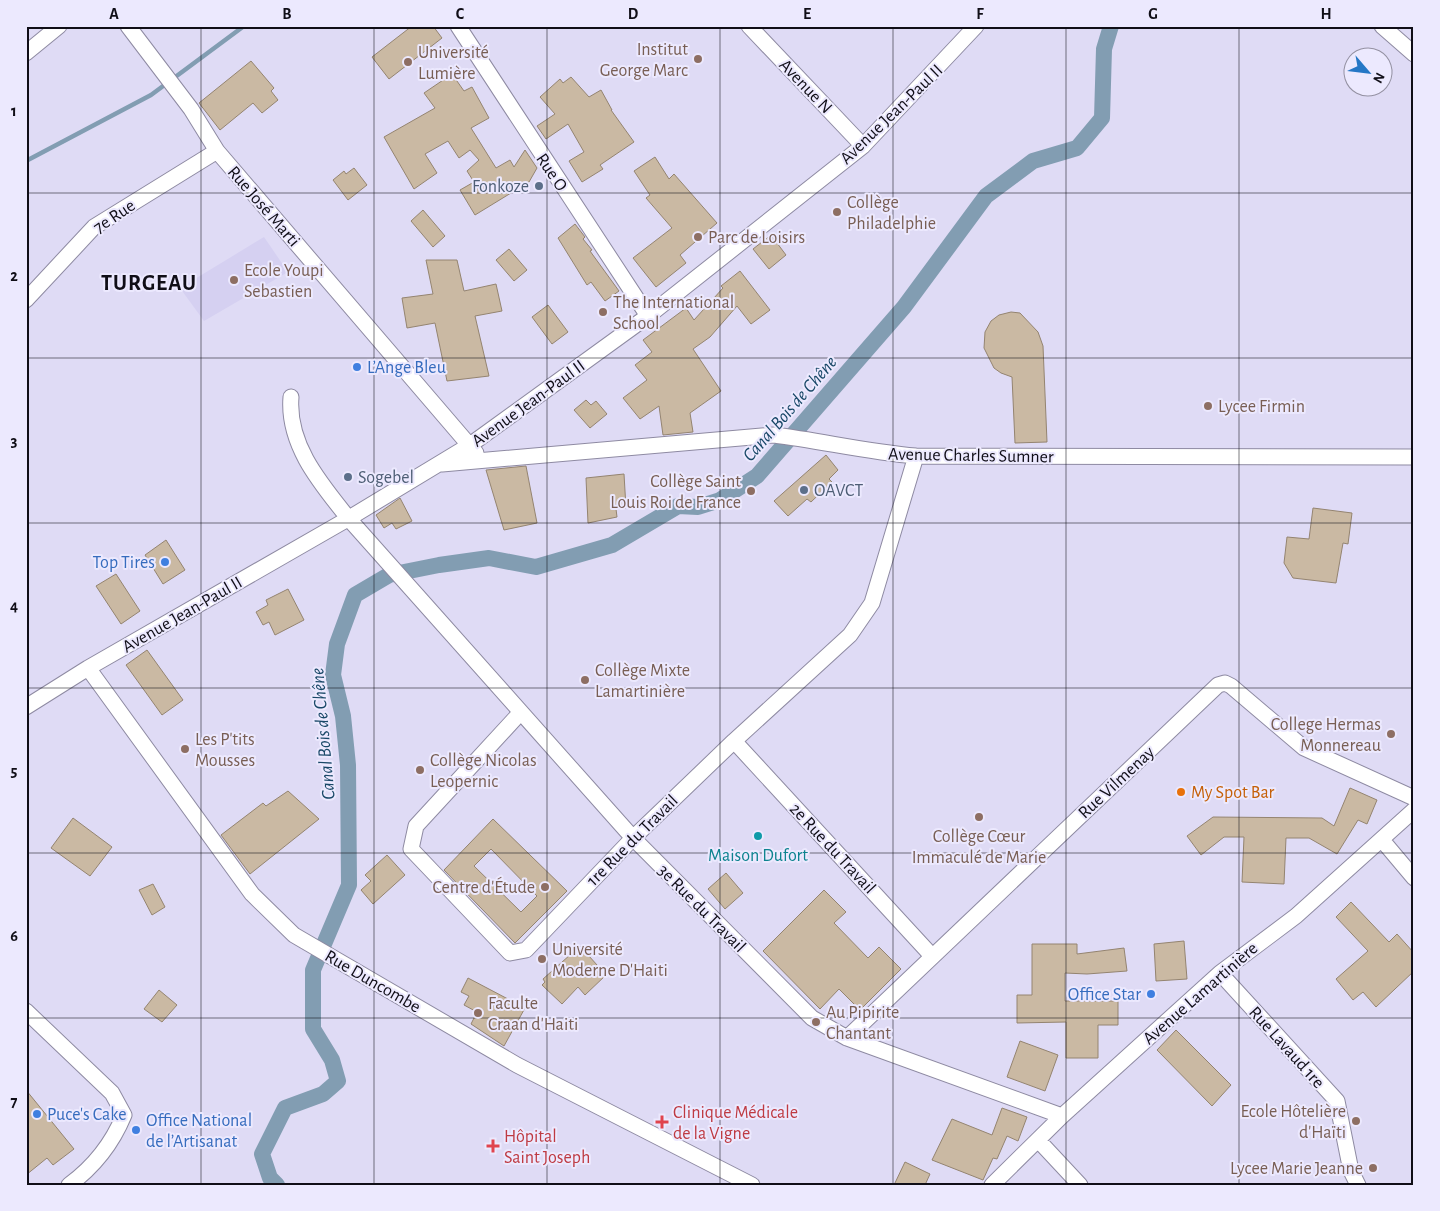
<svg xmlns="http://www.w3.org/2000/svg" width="1440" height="1211" font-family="'Alegreya Sans',sans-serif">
	<rect width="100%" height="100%" fill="#dfdbf5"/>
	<path fill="#d5d0f1" d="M264,237L288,272L204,321L180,288Z"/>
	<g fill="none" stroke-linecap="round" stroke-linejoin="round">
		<path stroke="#829db2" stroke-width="4.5" d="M26,161L151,95L244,26"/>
		<path stroke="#829db2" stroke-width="16" d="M277,1185L270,1178L262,1154L285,1108L323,1094L338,1081L332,1060L313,1029V970L349,885L348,765L343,716L333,675L337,644L355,595L389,575L439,565L489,558L536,567L612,545L678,506L698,507L720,500L757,476L904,307L986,196L1033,161L1077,148L1102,118L1104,49L1111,26"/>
	</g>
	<path fill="#cab9a3" stroke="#948470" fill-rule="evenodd" d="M412,26H433L442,38L389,79L372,57Z
		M251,61L274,88L271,91L278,100L262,113L253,103L220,130L199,103Z
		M452,74L464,91L472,87L489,118L471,128L496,168L510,160L514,167L525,150L537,168L529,182L475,215L460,190L474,182L467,171L479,160L470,150L459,158L448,141L425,154L437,173L414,189L384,137L435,108L424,93Z
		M571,77L589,97L601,90L612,110H611L634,142L600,165L603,169L582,182L569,161L584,152L568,124L546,139L537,126L555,114L540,97L560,79L563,83Z
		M655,157L669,179L674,174L717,223L680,255L686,263L656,287L633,258L672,228L646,198L650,195L634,171Z
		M354,168L367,185L348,200L333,180L344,171L346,174Z
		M423,210L445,236L433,247L411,221Z
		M575,224L585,237L583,239L592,250L590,251L619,291L605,301L591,282L587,285L558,238Z
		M771,235L786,255L769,269L753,249Z
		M509,249L527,270L514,281L496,260Z
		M426,260H457L464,291L496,284L502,311L475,316L489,376L447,381L435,323L407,328L402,298L433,294Z
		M740,271L770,310L751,324L737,306L710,337L693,349L721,391L690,413L693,432L663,435L659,406L640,419L623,398L647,380L635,365L652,352L643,340L686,308L694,320L723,288L721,286Z
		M548,305L568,332L552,344L532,317Z
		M1011,312L1020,313L1038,332L1043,346L1047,442L1015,443L1012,377L1001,373L994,368L984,348L985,332L991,321L999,315Z
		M586,400L591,405L596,401L607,414L590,428L574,410Z
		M826,455L838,470L829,479L832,482L811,502L807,499L788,516L774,501Z
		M526,466L537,523L504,530L486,470Z
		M624,474L626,508L616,509L617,517L588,523L586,478Z
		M400,498L412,521L396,529L392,523L384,528L376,515Z
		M1313,508L1352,513L1348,544L1343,543L1336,583L1293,578L1284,563L1287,537L1309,539Z
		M166,540L185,570L163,584L145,555Z
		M116,574L140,611L121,624L96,586Z
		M288,589L304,620L275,635L269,622L263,625L256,612L268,605L266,600Z
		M147,650L183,700L162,715L126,665Z
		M1350,788L1377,800L1367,824L1358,820L1337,854L1309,838H1286L1284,884L1242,882L1244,837H1224L1201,855L1187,836L1213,817L1322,818L1334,826Z
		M288,791L319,819L250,874L221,835L263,803L266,806Z
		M73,818L112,847L90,876L51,848Z
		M493,819L567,891L515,943L444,870ZM491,849L537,896L521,912L474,866Z
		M387,855L405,875L373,904L361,890L371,881L365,875Z
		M726,873L743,893L725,909L708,889Z
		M153,884L165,907L152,915L139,890Z
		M824,890L846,912L834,923L868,958L879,947L901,969L860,1010L839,989L820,1009L763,951Z
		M1351,902L1389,942L1397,934L1414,953V971L1376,1007L1363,992L1353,1000L1336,979L1368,951L1336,917Z
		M1184,941L1187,979L1156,981L1154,944Z
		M1032,944H1077V954L1124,948L1127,971L1087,974L1065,973V1001H1118V1025H1098V1058H1066V1022L1017,1023V995H1032Z
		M580,946L606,975L585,995L578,987L562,1004L542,985L545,982L543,979Z
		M468,978L525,1008L504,1046L471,1024L477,1012L464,1005L469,996L461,992Z
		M159,990L177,1005L162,1022L144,1009Z
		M1176,1030L1231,1085L1212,1106L1157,1050Z
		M1020,1041L1058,1055L1045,1091L1007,1077Z
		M26,1090L74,1149L53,1165L47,1158L26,1175Z
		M1002,1108L1027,1117L1018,1141L1007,1136L997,1159L993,1158L983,1180L932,1160L952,1119L992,1135Z
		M905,1162L930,1174L925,1185H894Z"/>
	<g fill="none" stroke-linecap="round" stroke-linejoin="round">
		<g stroke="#8e8aa2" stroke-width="17">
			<path id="minor" d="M128,26L191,109L217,151L476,453
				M458,26L648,316
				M749,26L863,146
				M1382,26L1414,54
				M26,53L59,26
				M26,300L94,227L217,151
				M291,397C287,445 321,484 349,519L633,838L812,1018L847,1038L1062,1116
				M442,464L774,435C822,441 868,452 916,456L1414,457
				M88,668L252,894L294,935L517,1065L752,1185
				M26,707L88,668L346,520L470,445L648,316L863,146L976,26
				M521,712L416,826L411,849L510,953L526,950L633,838L734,741L850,635L872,603L916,456
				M734,741L932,956
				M1382,840L1414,878
				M1220,973L1337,1101L1351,1171L1358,1185
				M26,1011L112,1093L124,1115C112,1144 95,1166 69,1185
				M847,1038L1218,685L1225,683L1231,686L1304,748L1414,798
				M1038,1140L1080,1185
				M992,1185L1062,1116L1220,973L1296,916L1414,810"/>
		</g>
		<use href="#minor" stroke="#fff" stroke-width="15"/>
	</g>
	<path fill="none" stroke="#100e17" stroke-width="1" stroke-opacity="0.55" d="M201,26V1185M374,26V1185M547,26V1185M720,26V1185M893,26V1185M1066,26V1185M1239,26V1185M26,193H1414M26,358H1414M26,523H1414M26,688H1414M26,853H1414M26,1018H1414"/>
	<g fill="#8d6e63" stroke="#ece9fe" stroke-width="2">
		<circle cx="698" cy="59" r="5"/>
		<circle cx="408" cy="62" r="5"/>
		<circle cx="837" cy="212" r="5"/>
		<circle cx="698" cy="237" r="5"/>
		<circle cx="234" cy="280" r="5"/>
		<circle cx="603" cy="312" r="5"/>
		<circle cx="1208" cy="406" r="5"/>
		<circle cx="751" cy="491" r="5"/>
		<circle cx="585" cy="680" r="5"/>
		<circle cx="1391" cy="734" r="5"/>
		<circle cx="185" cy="749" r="5"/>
		<circle cx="420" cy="770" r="5"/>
		<circle cx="979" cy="817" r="5"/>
		<circle cx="545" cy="887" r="5"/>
		<circle cx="542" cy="959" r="5"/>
		<circle cx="478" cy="1013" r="5"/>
		<circle cx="816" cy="1022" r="5"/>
		<circle cx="1356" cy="1121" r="5"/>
		<circle cx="1373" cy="1168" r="5"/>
	</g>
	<g fill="#5c6f8a" stroke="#ece9fe" stroke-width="2">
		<circle cx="539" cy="186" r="5"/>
		<circle cx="348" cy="477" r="5"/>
		<circle cx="804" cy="490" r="5"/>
	</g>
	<g fill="#3f7fe0" stroke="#ece9fe" stroke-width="2">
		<circle cx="357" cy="367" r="5"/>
		<circle cx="165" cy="562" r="5"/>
		<circle cx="1151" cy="994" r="5"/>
		<circle cx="37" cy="1114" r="5"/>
		<circle cx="136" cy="1130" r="5"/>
	</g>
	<circle fill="#e8710a" stroke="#ece9fe" stroke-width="2" cx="1181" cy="792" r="5"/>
	<circle fill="#0f9aa8" stroke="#ece9fe" stroke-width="2" cx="758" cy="836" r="5"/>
	<g fill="#e0444e" stroke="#ece9fe" stroke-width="2">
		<path d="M659.5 1114.5h5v5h5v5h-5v5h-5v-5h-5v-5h5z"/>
		<path d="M490.5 1138.5h5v5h5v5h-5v5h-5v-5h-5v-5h5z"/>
	</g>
	<g text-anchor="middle" stroke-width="4" stroke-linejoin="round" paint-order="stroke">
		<g font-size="18" fill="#785e54" stroke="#ece9fe" text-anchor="start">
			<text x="688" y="55" text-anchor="end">Institut<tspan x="688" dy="21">George Marc</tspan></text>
			<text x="418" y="58">Université<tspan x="418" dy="21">Lumière</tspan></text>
			<text x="847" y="208">Collège<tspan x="847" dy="21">Philadelphie</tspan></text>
			<text x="708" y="243">Parc de Loisirs</text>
			<text x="244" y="276">Ecole Youpi<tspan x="244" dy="21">Sebastien</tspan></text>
			<text x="613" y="308">The International<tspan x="613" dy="21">School</tspan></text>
			<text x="1218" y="412">Lycee Firmin</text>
			<text x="741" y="487" text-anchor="end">Collège Saint<tspan x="741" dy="21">Louis Roi de France</tspan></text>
			<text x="595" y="676">Collège Mixte<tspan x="595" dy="21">Lamartinière</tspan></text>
			<text x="1381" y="730" text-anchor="end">College Hermas<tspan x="1381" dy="21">Monnereau</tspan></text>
			<text x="195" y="745">Les P'tits<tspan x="195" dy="21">Mousses</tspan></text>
			<text x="430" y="766">Collège Nicolas<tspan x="430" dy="21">Leopernic</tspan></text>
			<text x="979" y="842" text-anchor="middle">Collège Cœur<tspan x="979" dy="21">Immaculé de Marie</tspan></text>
			<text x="535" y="893" text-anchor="end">Centre d'Étude</text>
			<text x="552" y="955">Université<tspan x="552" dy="21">Moderne D'Haiti</tspan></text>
			<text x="488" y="1009">Faculte<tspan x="488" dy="21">Craan d'Haiti</tspan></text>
			<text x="826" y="1018">Au Pipirite<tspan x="826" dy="21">Chantant</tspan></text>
			<text x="1346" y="1117" text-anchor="end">Ecole Hôtelière<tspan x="1346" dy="21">d'Haïti</tspan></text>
			<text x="1363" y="1174" text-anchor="end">Lycee Marie Jeanne</text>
		</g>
		<g font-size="18" fill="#100e17" stroke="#ece9fe">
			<text transform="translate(806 86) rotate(46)" y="6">Avenue N</text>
			<text transform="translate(891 114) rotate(-44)" y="6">Avenue Jean-Paul II</text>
			<text transform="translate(552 172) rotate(56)" y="6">Rue O</text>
			<text transform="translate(264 206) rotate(49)" y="6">Rue José Marti</text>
			<text transform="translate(114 216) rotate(-34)" y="6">7e Rue</text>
			<text transform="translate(528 403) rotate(-36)" y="6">Avenue Jean-Paul II</text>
			<text transform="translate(971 455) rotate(1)" y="6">Avenue Charles Sumner</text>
			<text transform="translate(182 614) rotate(-30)" y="6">Avenue Jean-Paul II</text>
			<text transform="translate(1116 782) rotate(-43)" y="6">Rue Vilmenay</text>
			<text transform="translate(632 840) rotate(-45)" y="6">1re Rue du Travail</text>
			<text transform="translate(833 848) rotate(47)" y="6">2e Rue du Travail</text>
			<text transform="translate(702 908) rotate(45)" y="6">3e Rue du Travail</text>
			<text transform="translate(373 981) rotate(30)" y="6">Rue Duncombe</text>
			<text transform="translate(1200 993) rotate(-41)" y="6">Avenue Lamartinière</text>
			<text transform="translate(1287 1047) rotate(48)" y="6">Rue Lavaud 1re</text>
		</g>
		<g font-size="18" fill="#4e5e75" stroke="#ece9fe" text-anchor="start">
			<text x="529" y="192" text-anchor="end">Fonkoze</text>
			<text x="358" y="483">Sogebel</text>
			<text x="814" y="496">OAVCT</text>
		</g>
		<g font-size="18" fill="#366cbe" stroke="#ece9fe" text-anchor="start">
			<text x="367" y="373">L’Ange Bleu</text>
			<text x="155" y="568" text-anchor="end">Top Tires</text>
			<text x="1141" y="1000" text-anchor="end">Office Star</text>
			<text x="47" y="1120">Puce's Cake</text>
			<text x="146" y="1126">Office National<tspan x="146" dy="21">de l’Artisanat</tspan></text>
		</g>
		<g font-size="18" fill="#c56008" stroke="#ece9fe" text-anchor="start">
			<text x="1191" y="798">My Spot Bar</text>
		</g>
		<g font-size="18" fill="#0d838f" stroke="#ece9fe">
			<text x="758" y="861">Maison Dufort</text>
		</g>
		<g font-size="18" fill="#be3a42" stroke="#ece9fe" text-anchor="start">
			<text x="673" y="1118">Clinique Médicale<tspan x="673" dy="21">de la Vigne</tspan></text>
			<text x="504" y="1142">Hôpital<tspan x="504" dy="21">Saint Joseph</tspan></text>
		</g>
		<g font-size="19" font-style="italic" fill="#184767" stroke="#ece9fe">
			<text transform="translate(789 408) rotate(-49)" y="7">Canal Bois de Chêne</text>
			<text transform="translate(322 734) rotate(-95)" y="7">Canal Bois de Chêne</text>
		</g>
		<g font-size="22" font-weight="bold" letter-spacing="1" fill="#100e17" stroke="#ece9fe">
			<text x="149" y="290">TURGEAU</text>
		</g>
	</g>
	<rect width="1440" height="1211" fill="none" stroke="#ece9fe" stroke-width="55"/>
	<g transform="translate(1368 72) rotate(118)"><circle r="24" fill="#ece9fe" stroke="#9491a2"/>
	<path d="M0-4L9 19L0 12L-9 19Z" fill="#2577c6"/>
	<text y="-8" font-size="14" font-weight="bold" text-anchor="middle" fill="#100e17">N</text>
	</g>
	<rect x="28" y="28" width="1384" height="1156" fill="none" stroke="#100e17" stroke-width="2"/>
	<g font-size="16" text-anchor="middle" font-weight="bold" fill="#100e17">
		<text x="114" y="19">A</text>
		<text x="287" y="19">B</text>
		<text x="460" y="19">C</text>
		<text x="633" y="19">D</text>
		<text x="807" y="19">E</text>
		<text x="980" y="19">F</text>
		<text x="1153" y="19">G</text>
		<text x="1326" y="19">H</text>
		<text x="14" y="116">1</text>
		<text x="14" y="281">2</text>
		<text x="14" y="446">3</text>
		<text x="14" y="611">4</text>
		<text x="14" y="776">5</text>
		<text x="14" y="941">6</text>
		<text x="14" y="1107">7</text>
	</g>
</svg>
